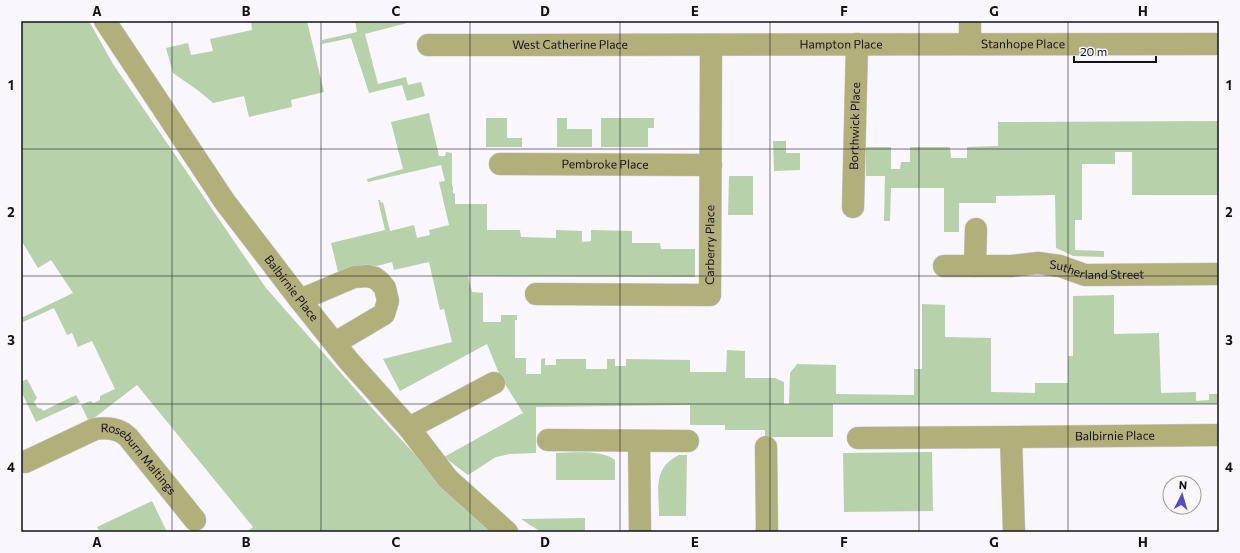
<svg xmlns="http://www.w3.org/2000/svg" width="1240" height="553" font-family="Commissioner,sans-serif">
	<rect width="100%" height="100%" fill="#f9f6fd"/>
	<path fill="#b7d1ab" d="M21,21H89L113,64L266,288L371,407L460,503L492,532H247L253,527L137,385L89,422L81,405L90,401L94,403L100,400V396L115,389L92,341L78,347L72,333L67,335L54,308L21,323V318L73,293L51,260L38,268L21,240Z
		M251,21H307L324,92L291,100L292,107L249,117L244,96L213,103L200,92L173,73L166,48L188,43L191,55L213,51L210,39L252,30Z
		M355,21H406L407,23L365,34L378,84L406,77L408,85L421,82L425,96L407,101L402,85L369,93L351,38L322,44V40L357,32Z
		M429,113L439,156H445L446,152L452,153V186L453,187V193L455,194V204H487V230H520L521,237L556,238V230L582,231V242L591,241V230L632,231V243H660L661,249H695V277L468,276L472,292L483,293V322H501V315H517V320H515V358H526V374H541V359L545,358V365H556V359H586V369H607V359H615V366H626V359L690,360V372H726L727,350L745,351V378H775L784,382V404H789L790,373L797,364L836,365V394L914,395V369H922V304L945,305V337L991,338V392L1035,393V383H1068V356H1073V296L1114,295V334L1159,333L1161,393L1196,392V401L1209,400V394H1219V404H833V437H765V430H725V425H690V405L536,407V453L510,454L496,457L468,475L444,457L523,413L500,376L487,344L400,391L383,359L452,342L444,309L440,310L429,262L394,270L392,262L339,276L331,243L385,230L378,200H380L381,203L383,202L390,231L414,225L417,238L430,235L429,230L449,225L439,182L445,181L441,165L368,182L367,179L403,169L391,122Z
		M486,118H507V138H522V147H486Z
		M557,118H567V129H592V147H557Z
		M601,118H654V128H648V147H601Z
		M1219,121V195H1132V152H1115V164H1082V220H1075V250L1104,251V257L1073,256L1056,248L1055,195L996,196V203H959V232H944V188H891L890,221H884L885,176H866V147H891V169H900L901,162H910V147H950L951,158H967V147L998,146V122Z
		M773,141H786V153H800V170L774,171Z
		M729,176H753V215H728Z
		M27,379L37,398L34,402L38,408L42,409L43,411L76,395L80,402L36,422L21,391V382Z
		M932,452L933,511L844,512L843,453Z
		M556,453C574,453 600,449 615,460V480H556Z
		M679,455H687L686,516H659C659,491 652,468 679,455Z
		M152,501L167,532H100L97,527Z
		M585,518V532H541L521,519Z"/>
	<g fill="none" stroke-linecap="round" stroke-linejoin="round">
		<g stroke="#d4d1d9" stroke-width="23">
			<g id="minor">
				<path id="s1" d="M105,21L225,202L300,300L348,360L409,428L448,479L507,532"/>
				<path d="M970,44V21"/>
				<path id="s2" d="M428,45L1219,44"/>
				<path id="s3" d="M500,164L711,165"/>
				<path id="s4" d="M853,207L857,44"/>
				<path id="s5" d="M944,266H1011L1038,263L1060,266L1085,275L1219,274"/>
				<path d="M975,266L976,229"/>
				<path id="s6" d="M536,294L710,295L711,45"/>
				<path d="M300,300L354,277L367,276L375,278L380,282L385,288L388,301L384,314L335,343"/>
				<path d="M409,428L494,383"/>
				<path d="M858,438L1011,437"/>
				<path d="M548,440L688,441"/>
				<path d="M639,441L640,532"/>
				<path d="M766,447L767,532"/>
				<path id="s7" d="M25,462L95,429C108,427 119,428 128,437L195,520"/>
				<path id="s8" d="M1014,532L1011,437L1219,435"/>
			</g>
		</g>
		<use href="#minor" stroke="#b1b07b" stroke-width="22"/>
	</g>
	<path fill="none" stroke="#14101b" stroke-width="1" stroke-opacity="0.55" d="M172,21V532M321,21V532M470,21V532M620,21V532M770,21V532M919,21V532M1068,21V532M21,149H1219M21,276H1219M21,404H1219"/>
	<g text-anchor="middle" stroke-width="3" stroke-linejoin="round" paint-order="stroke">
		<g font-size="12" fill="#14101b" stroke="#f9f6fd">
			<text dy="4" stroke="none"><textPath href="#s2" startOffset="413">Hampton Place</textPath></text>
			<text dy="4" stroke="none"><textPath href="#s2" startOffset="595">Stanhope Place</textPath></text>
			<text dy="4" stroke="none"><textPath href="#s2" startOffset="142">West Catherine Place</textPath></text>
			<text dy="4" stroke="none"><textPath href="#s4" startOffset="81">Borthwick Place</textPath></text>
			<text dy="4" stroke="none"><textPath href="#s3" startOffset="105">Pembroke Place</textPath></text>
			<text dy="4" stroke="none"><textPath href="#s6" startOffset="224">Carberry Place</textPath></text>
			<text dy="4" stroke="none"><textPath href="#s5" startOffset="154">Sutherland Street</textPath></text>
			<text dy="4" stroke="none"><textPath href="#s1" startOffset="326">Balbirnie Place</textPath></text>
			<text dy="4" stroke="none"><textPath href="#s8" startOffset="199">Balbirnie Place</textPath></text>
			<text dy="4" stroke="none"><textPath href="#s7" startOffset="134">Roseburn Maltings</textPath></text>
		</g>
	</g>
	<rect width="1240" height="553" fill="none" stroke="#f9f6fd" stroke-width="44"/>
	<g transform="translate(1182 495) rotate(5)"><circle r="19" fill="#f9f6fd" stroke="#9d9aa3"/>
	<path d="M0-3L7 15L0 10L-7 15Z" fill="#514dc4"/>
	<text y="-6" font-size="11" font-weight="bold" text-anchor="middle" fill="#14101b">N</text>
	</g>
	<path d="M1074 56v6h82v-6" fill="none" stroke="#14101b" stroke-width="2"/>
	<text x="1080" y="56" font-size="12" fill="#14101b" stroke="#f9f6fd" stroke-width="3" paint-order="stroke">20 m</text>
	<rect x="22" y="22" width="1196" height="509" fill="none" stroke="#14101b" stroke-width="1.5"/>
	<g font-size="13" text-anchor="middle" font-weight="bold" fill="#14101b">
		<text x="97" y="16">A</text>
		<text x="246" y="16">B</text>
		<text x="396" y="16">C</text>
		<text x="545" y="16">D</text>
		<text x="695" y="16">E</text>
		<text x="844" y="16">F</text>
		<text x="994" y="16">G</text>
		<text x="1143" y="16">H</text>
		<text x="11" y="90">1</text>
		<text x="1229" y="90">1</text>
		<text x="11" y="217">2</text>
		<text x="1229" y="217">2</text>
		<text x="11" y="345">3</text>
		<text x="1229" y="345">3</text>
		<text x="11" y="472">4</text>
		<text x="1229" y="472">4</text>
		<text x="97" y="547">A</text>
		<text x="246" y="547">B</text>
		<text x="396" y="547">C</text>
		<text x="545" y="547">D</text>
		<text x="695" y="547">E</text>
		<text x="844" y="547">F</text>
		<text x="994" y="547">G</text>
		<text x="1143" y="547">H</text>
	</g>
</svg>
